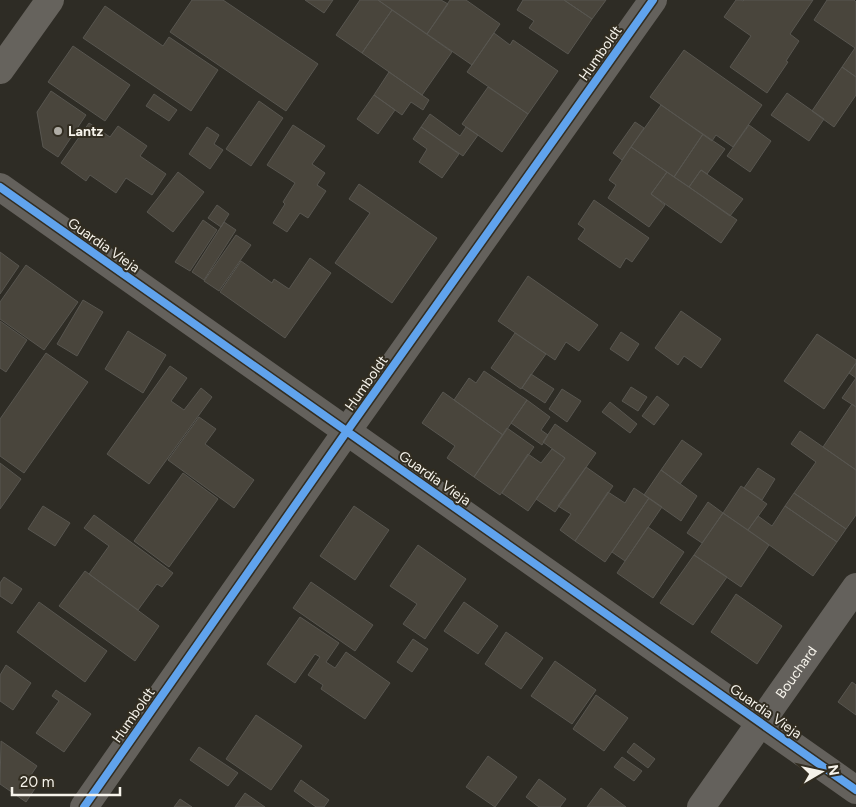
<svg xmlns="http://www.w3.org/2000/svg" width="856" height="807" font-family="Figtree,sans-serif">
	<rect width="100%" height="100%" fill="#2e2c25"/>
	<path fill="#49453c" stroke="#585650" d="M192,0H223L318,64L286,111L170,32Z
		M305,0H333L324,13Z
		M360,0H378L392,10L362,53L336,35Z
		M378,0H441L448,4L427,34Z
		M450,0H466L500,24L472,65L427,34Z
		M523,0H564L592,19L568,54L529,28L534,21L517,10Z
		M564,0H606L592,19Z
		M736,0H741L743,1L744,0H813L790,34L799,41L786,61L788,62L767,93L730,67L751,36L724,17Z
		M827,0H854L856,2V77L842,67L855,48L814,20Z
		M105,6L163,46L169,37L218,70L191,111L83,38Z
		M392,10L452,52L422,95L362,53Z
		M494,33L510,45L513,40L558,71L528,114L467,72Z
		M73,46L130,85L105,121L48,82Z
		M684,50L762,105L733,147L716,135L712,141L650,97Z
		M842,67L856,77V95L834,127L812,111Z
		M389,72L429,100L423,110L411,102L402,115L374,95Z
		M488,87L528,114L502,152L462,124Z
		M51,91L86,115L58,157L43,147L37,112Z
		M787,93L824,119L809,141L771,115Z
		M154,94L177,110L169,121L146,106Z
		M374,95L395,110L378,134L357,119Z
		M259,101L283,118L251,166L226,149Z
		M661,105L703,134L674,177L631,147Z
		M430,114L460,136L466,127L478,135L463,156L421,127Z
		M635,122L644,128L622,160L613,153Z
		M89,123L110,137L118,126L147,146L140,156L166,174L152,195L126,178L116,193L90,175L86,181L61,163Z
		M293,125L325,146L312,164L325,173L317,185L326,191L308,218L300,213L287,232L273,223L285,204L283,202L295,183L267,165Z
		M749,125L771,141L750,172L727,156Z
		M207,127L219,135L214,144L223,150L210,169L189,154Z
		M421,127L459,154L442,178L419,162L427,149L413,139Z
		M703,134L725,149L707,174L701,170L689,187L674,177Z
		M631,147L667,172L651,194L665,205L649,227L608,198L616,185L609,180Z
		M701,170L743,199L730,216L689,187Z
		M178,172L204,192L173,232L147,212Z
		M667,172L737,220L721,243L651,194Z
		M359,184L437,238L392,303L335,263L370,213L349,199Z
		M594,200L649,238L632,262L626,258L620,268L578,239L585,229L578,224Z
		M217,205L229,214L221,227L208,218Z
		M203,220L217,230L190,271L175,262Z
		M224,222L236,230L204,280L192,272Z
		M236,235L251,245L219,291L204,281Z
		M0,252L19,266L0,294Z
		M310,258L331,273L285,338L220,292L241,261L272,283L274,279L289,289Z
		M26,265L78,302L44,350L0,319V302Z
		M528,276L598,325L579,351L566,342L555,360L498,321Z
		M83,300L103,312L77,356L57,344Z
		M681,311L721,339L701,368L684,356L678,365L655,348Z
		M0,321L27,340L6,372L0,368Z
		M128,331L166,355L143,393L105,369Z
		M621,332L639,344L628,361L610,349Z
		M515,333L546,354L521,389L491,368Z
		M817,334L856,360V363L824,409L784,381Z
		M46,353L88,382L24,473L0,456V419Z
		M856,363V407L842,398L856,378L849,373Z
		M170,366L187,378L171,401L184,410L201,388L212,397L149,484L107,454Z
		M484,371L527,400L503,435L454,400L469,378L476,383Z
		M531,374L554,389L545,403L522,388Z
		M631,387L647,397L638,411L622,401Z
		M562,389L581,401L567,422L549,409Z
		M443,392L503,435L474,477L447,458L455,446L422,423Z
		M657,396L669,405L654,425L642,416Z
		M527,400L550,417L541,430L548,435L542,445L511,423Z
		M610,402L637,424L630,433L602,412Z
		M852,404L856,407V470L823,447Z
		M199,417L216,429L205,444L254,480L234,508L168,460Z
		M555,424L596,453L555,512L536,499L565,458L543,442Z
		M507,428L534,447L500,495L474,477Z
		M800,431L856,470V515L846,529L794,493L816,462L791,444Z
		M682,440L702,454L680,484L661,470Z
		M552,449L565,458L528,511L502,493L528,454L541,463Z
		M0,463L21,479L0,509Z
		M586,467L613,486L575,541L560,530L571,514L558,506Z
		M758,468L775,479L762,500L744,488Z
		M661,470L697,496L681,521L644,495Z
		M183,473L218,499L169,567L134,541Z
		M741,486L767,504L748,530L723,513Z
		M634,488L649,498L605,562L575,541L608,492L625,503Z
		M794,493L846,529L837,542L785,506Z
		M649,498L662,507L625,561L612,552Z
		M708,502L723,513L702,543L687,533Z
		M43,506L70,523L55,546L28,529Z
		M354,506L389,530L355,580L320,556Z
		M785,506L837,542L813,576L748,530L758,516L772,526Z
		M723,513L769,545L741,587L694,555Z
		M94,515L173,573L162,587L157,584L138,610L89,574L109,546L84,528Z
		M648,527L684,552L653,598L617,573Z
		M418,545L466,579L425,639L403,624L417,604L390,586Z
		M694,555L727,577L693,625L660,603Z
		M85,571L159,626L135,661L59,606Z
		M4,577L22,589L12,604L0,596V583Z
		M311,582L373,625L355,651L293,608Z
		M736,594L782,626L757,664L711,632Z
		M39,602L107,651L85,682L17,632Z
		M464,602L498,626L478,654L444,631Z
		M300,617L339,643L326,662L335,668L346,652L390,683L365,719L321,689L323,685L308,675L320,657L315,654L295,683L267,664Z
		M506,632L543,658L521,689L485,664Z
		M413,639L428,649L412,672L397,662Z
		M555,661L596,690L572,724L531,696Z
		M6,665L31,683L13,710L0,701V675Z
		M852,682L856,685V715L838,702Z
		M56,690L91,714L64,752L36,733L59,701L52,696Z
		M596,695L628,718L604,751L573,729Z
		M256,715L302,746L271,790L226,759Z
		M1,741L37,766L27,781L36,787L26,802L0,784Z
		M634,743L655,759L648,768L627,752Z
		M199,747L238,773L228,786L190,760Z
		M488,756L517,777L495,807L466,787Z
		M622,757L642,771L634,781L614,767Z
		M539,779L566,799L560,807H539L526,797Z
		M301,780L329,800L324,807H316L294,791Z
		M601,788L626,807H587Z
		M245,793L265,807H235Z
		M180,799L192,807H174Z"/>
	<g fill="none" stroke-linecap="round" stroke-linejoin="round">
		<g stroke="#64615c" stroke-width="28">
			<path d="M0,187L856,790"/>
			<path d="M84,807L347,431L653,0"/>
			<path id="s1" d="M701,807L856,587"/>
		</g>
		<path stroke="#66635d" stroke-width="28" d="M0,70L50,0"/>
		<g stroke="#322d21" stroke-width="11">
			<path id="cycleway" d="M0,187L856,790
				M84,807L347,431L653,0"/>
		</g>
		<use href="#cycleway" stroke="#60a3ed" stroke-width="8"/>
	</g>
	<circle fill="#b0ada6" stroke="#322d21" stroke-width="2" cx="58" cy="131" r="5"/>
	<g text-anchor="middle" stroke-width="4" stroke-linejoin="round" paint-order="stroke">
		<g font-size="14" fill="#f6f3eb" stroke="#322d21">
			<text transform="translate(600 53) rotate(-55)" y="5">Humboldt</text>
			<text transform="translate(104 245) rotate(35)" y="5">Guardia Vieja</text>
			<text transform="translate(366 383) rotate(-55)" y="5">Humboldt</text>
			<text transform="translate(435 478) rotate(35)" y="5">Guardia Vieja</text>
			<text dy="5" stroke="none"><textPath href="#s1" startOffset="165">Bouchard</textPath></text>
			<text transform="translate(766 711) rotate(35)" y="5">Guardia Vieja</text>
			<text transform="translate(133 715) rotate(-55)" y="5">Humboldt</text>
		</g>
		<g font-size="14" font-weight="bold" fill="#f6f3eb" stroke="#322d21" text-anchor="start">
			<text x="68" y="136">Lantz</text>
		</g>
	</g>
	<g transform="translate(821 772) rotate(81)" stroke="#322d21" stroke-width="4" paint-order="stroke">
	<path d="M0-4L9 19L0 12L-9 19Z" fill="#f6f3eb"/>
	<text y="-8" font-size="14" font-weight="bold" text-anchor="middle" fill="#f6f3eb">N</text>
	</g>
	<path d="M12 787v8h108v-8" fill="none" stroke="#f6f3eb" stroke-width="2.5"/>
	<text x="20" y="787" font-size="15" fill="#f6f3eb" stroke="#322d21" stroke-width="4" paint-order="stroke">20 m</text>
</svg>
